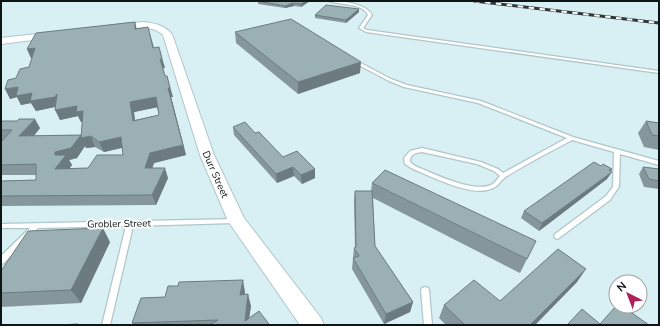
<svg xmlns="http://www.w3.org/2000/svg" width="660" height="326" font-family="'Nunito Sans',sans-serif">
	<rect width="100%" height="100%" fill="#d8eff3"/>
	<g fill="none" stroke-linecap="round" stroke-linejoin="round">
		<g stroke="#b0c6ca" stroke-width="2.5">
			<path id="lane" d="M329,1C341,1 366,3 372,15L363,28L367,30L659,71V73L366,32L359,28L368,15C363,3 339,5 329,1Z
				M353,60H355L391,79L407,85L481,101L573,137L659,161V165L620,154L619,187L618,188L610,200L559,238L557,239L555,238L554,236L555,234L606,196L613,187L614,152L572,140C550,152 528,163 507,176C498,182 500,187 487,190C467,195 430,176 411,168L405,164L404,158L410,151L422,148L481,162L498,169L503,173L567,138L478,103L404,87L389,81L353,62ZM422,152L477,164L494,171L500,176C497,179 495,183 491,185C473,193 432,173 415,166L410,162C410,154 415,153 422,152Z
				M235,219H237L238,221L237,223H235L133,226L110,325H102L126,226L38,228L4,263L1,264V256L30,228H1V224Z
				M425,287L428,288L429,290L432,325H424L421,290L422,288Z"/>
		</g>
		<g stroke="#b0c6ca" stroke-width="2">
			<path id="secondary" d="M143,22C154,23 164,25 172,34L214,155L244,218L321,318L324,325H300L228,221L200,155L163,35C150,23 131,29 115,31L110,28L115,25Z
				M54,32L59,35L57,37L1,44V38Z"/>
		</g>
		<use href="#lane" fill="#fff" fill-rule="evenodd"/>
		<use href="#secondary" fill="#fff" fill-rule="evenodd"/>
		<g stroke="#2e383a" stroke-width="3">
			<path id="rail" d="M474,1L659,23"/>
		</g>
		<use href="#rail" stroke="#fff" stroke-width="2" stroke-dasharray="5.5" stroke-linecap="butt"/>
	</g>
	<path fill="#85979c" fill-rule="evenodd" d="M258,1H310L301,7L294,6L285,8L258,4Z
		M359,9V12L346,23L315,18V15Z
		M148,27L154,47L165,68H163L165,76L173,97H171L186,155L154,163L152,168L168,178L156,205L1,206V181L36,180V175H1V142L2,140H1V121L40,128L34,136L81,135L82,137V122H81L78,116L60,120L55,107L36,111L31,103L21,105L17,97L10,99L16,78L29,67L32,58H31L27,49ZM157,107L159,115L135,120L134,112ZM85,146L86,148L95,147L104,152L122,148L123,155L88,168L69,169L72,165L69,160L77,158Z
		M235,32L360,73L298,94L236,43Z
		M646,121L659,123V150L644,147L638,133Z
		M233,127L255,133L283,157L315,169V178L302,184L294,176L277,183L234,135Z
		M643,167L659,169V189L644,187L639,174Z
		M612,169L607,179L539,231L521,218L524,211Z
		M372,183L527,259L520,273L373,198L375,246L413,302L410,312L384,324L352,269L354,248H355L354,201L355,191H371Z
		M110,242L81,303L1,307V271Z
		M577,282L535,325H446L439,318L444,305L500,301Z
		M245,292V295L251,306L249,318L269,325H134L132,323L165,297Z"/>
	<path fill="#6c7b7f" d="M306,1H310L301,7V4Z
		M293,3L294,6L285,8V6Z
		M359,9V12L346,23V20Z
		M135,22L137,30L135,29Z
		M159,47L165,68H163L167,85L160,59Z
		M35,48L39,57L31,58L27,49Z
		M361,62L360,73L298,94V82Z
		M167,76L173,97H171L186,155L154,163L149,178L145,168L168,88Z
		M18,87L32,93L57,94L59,106L36,111L31,103L21,105L17,97L10,99L5,89Z
		M156,97L159,107L134,112L136,131L133,121L130,102Z
		M77,106L83,111L87,120L81,122L78,116L60,120L55,110Z
		M35,119L40,128L25,146L19,136Z
		M81,135L82,138L91,136L95,147L86,148L85,146L77,158L69,160L72,165L61,180L55,169V152Z
		M121,137L125,147L104,152L99,142Z
		M293,167L294,176L277,183L276,174Z
		M165,168L168,178L156,205L152,195Z
		M315,169V178L302,184L301,175Z
		M612,169L609,174L612,172L607,179L539,231L542,223Z
		M103,228L110,242L81,303L71,290Z
		M586,269L577,282L535,325H530Z
		M243,280L245,292L243,306L240,295Z
		M248,294L251,306L248,325L245,321Z
		M413,302L410,312L384,324L386,314Z"/>
	<path fill="#9bb0b5" stroke="#6c7b7f" fill-rule="evenodd" d="M258,1H306L301,4L293,3L285,6Z
		M326,5L359,9L346,20L315,15Z
		M291,19L361,62L298,82L235,32Z
		M135,22V29L148,27L153,48L159,47L162,59H160L165,76H167L170,88H168L183,145L150,153L145,168H165L152,195L1,196V181L36,180V164L1,165V142L12,130H1V121H17L19,119H35L19,136L81,135L71,148L55,152V155H66L55,169L88,168L97,155H123L121,137L99,142L91,136L81,138L83,111L76,112L77,106L55,110L57,94L55,97L30,101L32,93L16,96L18,87L5,89L8,80L16,78L20,69L29,67L35,48L27,49L36,33ZM156,97L159,115L133,121L130,102Z
		M646,121L659,123V136L652,135Z
		M245,122L255,133L259,132L283,157L297,151L315,169L301,175L293,167L276,174L233,127Z
		M594,162L601,166L603,164L612,169L609,170L612,172L542,223L524,211Z
		M643,167L659,169V181L649,179Z
		M385,170L536,241L527,259L372,183Z
		M355,191H372L375,246L413,302L386,314L353,258L359,256L354,248L356,247Z
		M103,228L71,290L1,293V271L28,231Z
		M558,249L586,269L530,325H465L444,305L474,280L500,301Z
		M243,280L240,295L248,294L245,321L259,311L269,324L267,325H209L218,320L132,323L141,298L165,297L168,286H178L179,282Z
		M616,306H622L649,325H567L582,309L600,324Z
		M78,324V325H57Z"/>
	<g text-anchor="middle" stroke-width="4" stroke-linejoin="round" paint-order="stroke">
		<g font-size="10" fill="#0d1516" stroke="#fff">
			<text transform="translate(216 174) rotate(66)" y="4">Durr Street</text>
			<text transform="translate(119 223) rotate(-1)" y="4">Grobler Street</text>
		</g>
	</g>
	<rect width="660" height="326" fill="none" stroke="#0d1516" stroke-width="4"/>
	<g transform="translate(628 294) rotate(318)"><circle r="19" fill="#ffffff" stroke="#9ea1a2"/>
	<path d="M0-3L7 15L0 10L-7 15Z" fill="#ae205b"/>
	<text y="-6" font-size="11" font-weight="bold" text-anchor="middle" fill="#0d1516">N</text>
	</g>
</svg>
